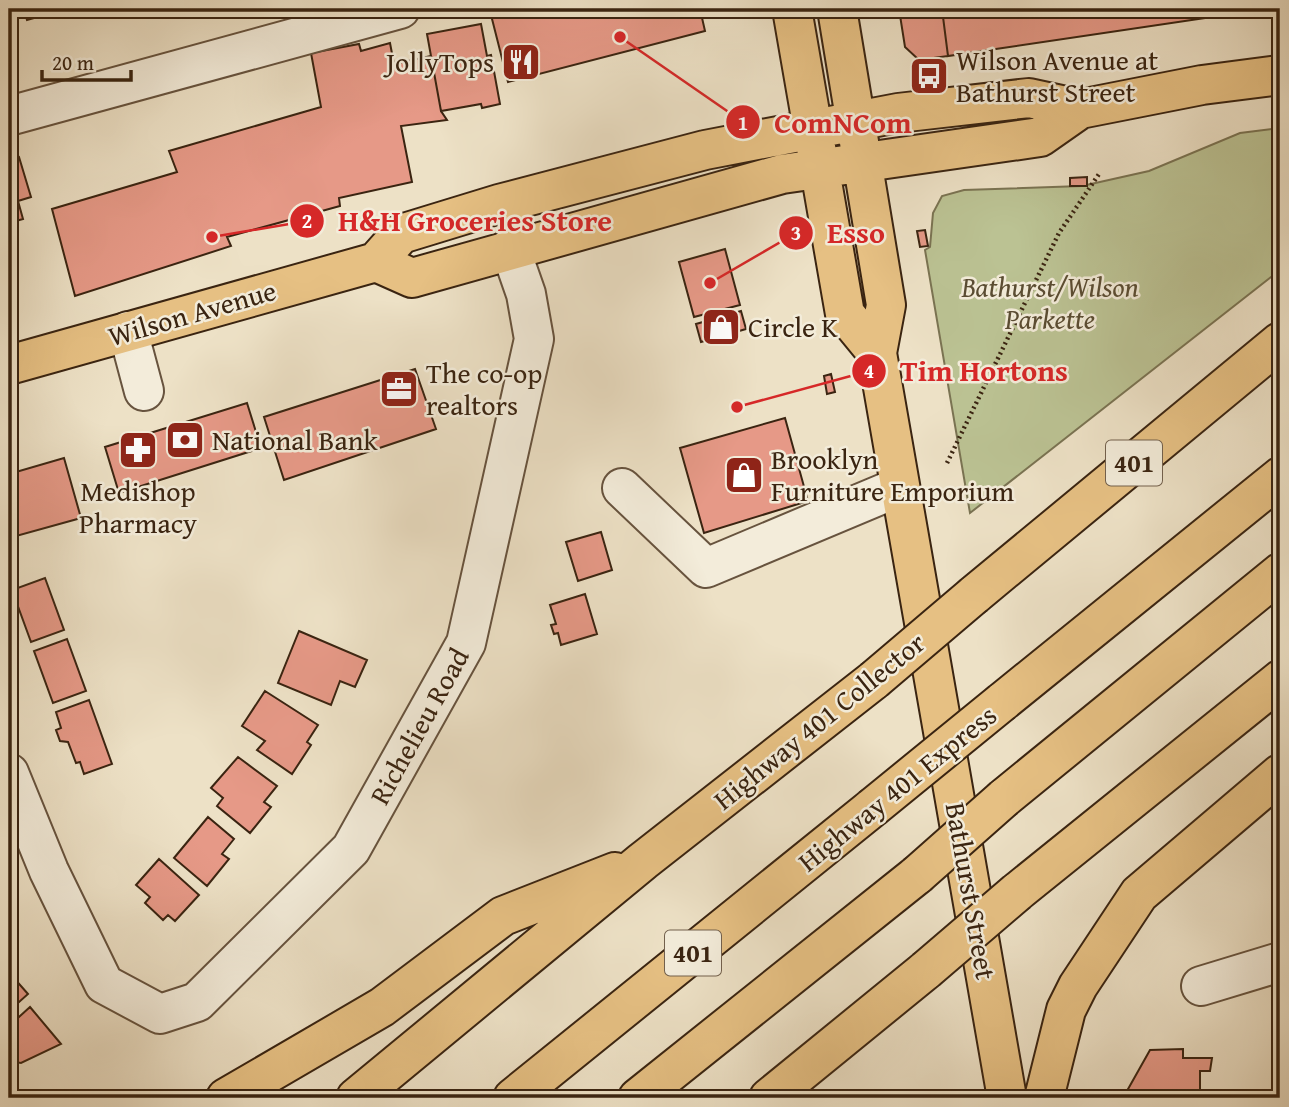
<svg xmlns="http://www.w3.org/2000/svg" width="1289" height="1107" font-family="'Gentium Book Plus',serif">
	<rect width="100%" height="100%" fill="#ede1c6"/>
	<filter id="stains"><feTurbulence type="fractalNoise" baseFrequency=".00286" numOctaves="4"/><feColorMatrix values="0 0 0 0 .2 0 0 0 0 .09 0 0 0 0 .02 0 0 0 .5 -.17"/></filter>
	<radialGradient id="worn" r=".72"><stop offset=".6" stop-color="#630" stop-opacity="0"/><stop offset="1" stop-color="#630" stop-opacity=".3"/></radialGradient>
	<path fill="#bbc293" stroke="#7a7352" stroke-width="2" d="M1280,128V270L970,513L925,250L930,247L933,213L942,196L964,190L1082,186L1149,171L1240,133Z"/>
	<path fill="#e69987" stroke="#3a2411" stroke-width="2" d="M24,9H66L27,20Z
		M500,9H700L705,31L508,82L490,11Z
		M899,9H942L948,56L919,60L905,47Z
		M942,9H1266L948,56Z
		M481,24L487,56L491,55L500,104L482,108L481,104L441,111L427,34Z
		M390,43L394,64L431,56L441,111L447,120L401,126L412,182L339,198L340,206L227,237L231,246L75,296L52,209L177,172L169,151L321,107L311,53L359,44L361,51Z
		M19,157L31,197L18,201L23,219L9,223V160Z
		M1087,177V186H1070V178Z
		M925,230L928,246L920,247L917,231Z
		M725,249L740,305L694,317L679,262Z
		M741,311L746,329L701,342L696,324Z
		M415,369L436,429L284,480L264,417Z
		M831,374L835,392L827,394L824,376Z
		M247,403L261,448L119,493L105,447Z
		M785,418L808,501L704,533L680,448Z
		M64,458L81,518L9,538V474Z
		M601,532L612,570L578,581L566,542Z
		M45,578L64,630L31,642L12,590Z
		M585,594L597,634L561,645L558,633L554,634L551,625L556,624L550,605Z
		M299,631L367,660L355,687L340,681L331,705L278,683Z
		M67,639L86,691L53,703L34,651Z
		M265,691L318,725L307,742L311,745L292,774L257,750L265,741L242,726Z
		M89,700L112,764L84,774L80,762L76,763L68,742L60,741L56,730L61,728L56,712Z
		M238,757L277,786L264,802L271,807L250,833L217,806L223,798L211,788Z
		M208,817L234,839L222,854L229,859L207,886L174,858Z
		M159,859L199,895L175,921L168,915L163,920L145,903L150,897L136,885Z
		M9,967L16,975L13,977L28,994L9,1011Z
		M30,1007L61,1044L21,1063L9,1061V1026Z
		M1183,1049V1058H1212L1210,1071H1200V1098H1123L1150,1050Z"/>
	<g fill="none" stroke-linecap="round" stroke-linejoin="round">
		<g stroke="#67533e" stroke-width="42">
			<path id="minor" d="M9,116L400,9
				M128,331L144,391
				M622,488L706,568L899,487
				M9,773L49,871L104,984L160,1014L197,1002L351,849L466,643L534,339L526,294L510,248
				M1201,986L1280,962"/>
		</g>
		<g stroke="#3a2411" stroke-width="42">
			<path id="major" d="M792,9L845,314L877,353
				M837,9L886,305L877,353L1007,1098
				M376,262L412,278L782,174L1040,137L1080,109
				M9,365L376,262L401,234L499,204L705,150L898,113L1029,98L1080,109L1202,85L1280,75"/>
		</g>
		<g stroke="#3a2411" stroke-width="42">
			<path id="highway" d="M974,595L1280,342
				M1002,702L1280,477
				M1004,798L1280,573
				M1017,892L1280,680
				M226,1098L382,1007L503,916L615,872
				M356,1098L643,861L874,680
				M513,1098L872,808
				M638,1098L917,875
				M769,1098L926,970
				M1044,1098L1066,1010L1078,986L1139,894L1280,774"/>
		</g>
		<path stroke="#3a2411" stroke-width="4.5" stroke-dasharray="2 3.5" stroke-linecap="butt" d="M947,463L1059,233L1099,174"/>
		<use href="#minor" stroke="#f3ecda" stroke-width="38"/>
		<use href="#major" stroke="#e6c083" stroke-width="38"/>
		<use href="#highway" stroke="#e6c083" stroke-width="38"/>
		<g stroke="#3a2411" stroke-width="42" stroke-linecap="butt">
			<path id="highway-bridge" d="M874,680L974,595
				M872,808L1002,702
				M917,875L1004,798
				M926,970L1017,892"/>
		</g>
		<use href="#highway-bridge" stroke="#e6c083" stroke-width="38"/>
	</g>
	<defs>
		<g id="restaurant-square" transform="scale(2.0125)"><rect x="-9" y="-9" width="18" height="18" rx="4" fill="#8f2418" stroke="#f3ecda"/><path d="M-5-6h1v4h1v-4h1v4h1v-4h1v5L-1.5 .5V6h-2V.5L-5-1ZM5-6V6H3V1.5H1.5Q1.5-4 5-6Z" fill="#fff"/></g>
		<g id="bus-square" transform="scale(2.0125)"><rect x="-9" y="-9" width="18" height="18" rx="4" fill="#8f2418" stroke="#f3ecda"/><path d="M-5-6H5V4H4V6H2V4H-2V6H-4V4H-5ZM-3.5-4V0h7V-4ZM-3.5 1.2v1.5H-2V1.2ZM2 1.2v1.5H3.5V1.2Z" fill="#fff"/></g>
		<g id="shop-square" transform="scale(2.0125)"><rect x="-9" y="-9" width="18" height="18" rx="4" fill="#8f2418" stroke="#f3ecda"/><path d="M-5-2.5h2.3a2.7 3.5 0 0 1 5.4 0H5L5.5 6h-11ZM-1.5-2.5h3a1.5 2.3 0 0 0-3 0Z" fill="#fff"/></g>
		<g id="office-square" transform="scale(2.0125)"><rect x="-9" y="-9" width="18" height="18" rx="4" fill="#8f2418" stroke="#f3ecda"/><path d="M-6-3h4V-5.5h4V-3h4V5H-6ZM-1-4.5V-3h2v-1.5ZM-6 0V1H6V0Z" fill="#fff"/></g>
		<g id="bank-square" transform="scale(2.0125)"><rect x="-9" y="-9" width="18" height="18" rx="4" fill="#8f2418" stroke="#f3ecda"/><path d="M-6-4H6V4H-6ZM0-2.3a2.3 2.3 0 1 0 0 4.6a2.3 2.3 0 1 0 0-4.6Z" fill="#fff"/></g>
		<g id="pharmacy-square" transform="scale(2.0125)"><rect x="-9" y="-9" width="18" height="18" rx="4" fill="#8f2418" stroke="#f3ecda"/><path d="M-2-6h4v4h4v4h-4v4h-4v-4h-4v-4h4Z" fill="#fff"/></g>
	</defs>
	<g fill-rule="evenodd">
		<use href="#restaurant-square" x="521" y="62"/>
		<use href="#bus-square" x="929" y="76"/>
		<use href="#shop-square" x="721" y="327"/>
		<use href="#office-square" x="399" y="389"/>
		<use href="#bank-square" x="185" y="440"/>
		<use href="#pharmacy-square" x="138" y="450"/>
		<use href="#shop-square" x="744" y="475"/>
	</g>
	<g text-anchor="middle" stroke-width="5" stroke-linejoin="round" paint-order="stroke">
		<g fill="#f3ecda" stroke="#72604d" stroke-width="2">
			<rect x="1106" y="440.5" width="56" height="45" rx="5"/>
			<rect x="665" y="930.5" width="56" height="45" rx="5"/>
		</g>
		<g font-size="26" font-weight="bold" fill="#3a2411">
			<text x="1134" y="472">401</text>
			<text x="693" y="962">401</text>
		</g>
		<g font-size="28" fill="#3a2411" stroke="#f3ecda" text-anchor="start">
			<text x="956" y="70">Wilson Avenue at<tspan x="956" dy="32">Bathurst Street</tspan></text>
			<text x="494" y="72" text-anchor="end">JollyTops</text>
			<text x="748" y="337">Circle K</text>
			<text x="426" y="383">The co-op<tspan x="426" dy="32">realtors</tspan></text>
			<text x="212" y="450">National Bank</text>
			<text x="771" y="469">Brooklyn<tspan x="771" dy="32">Furniture Emporium</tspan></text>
			<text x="138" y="501" text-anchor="middle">Medishop<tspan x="138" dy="32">Pharmacy</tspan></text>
		</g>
		<g font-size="28" font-style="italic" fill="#5a4c32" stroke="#f3ecda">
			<text x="1050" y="297">Bathurst/Wilson<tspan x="1050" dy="32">Parkette</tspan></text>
		</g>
		<g font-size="28" fill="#3a2411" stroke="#f3ecda">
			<text transform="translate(192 313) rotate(-16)" y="10">Wilson Avenue</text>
			<text transform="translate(819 721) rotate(-39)" y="10">Highway 401 Collector</text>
			<text transform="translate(419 726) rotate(-61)" y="10">Richelieu Road</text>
			<text transform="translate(897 788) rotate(-39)" y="10">Highway 401 Express</text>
			<text transform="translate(971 891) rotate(80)" y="10">Bathurst Street</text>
		</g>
	</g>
	<path fill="none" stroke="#d62828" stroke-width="2.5" d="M620 37L743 122M212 237L307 221M710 283L796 233M737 407L869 371"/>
	<g fill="#d62828" stroke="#f3ecda" stroke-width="2.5">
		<circle cx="620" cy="37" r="7"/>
		<circle cx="212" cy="237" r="7"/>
		<circle cx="710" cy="283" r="7"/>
		<circle cx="737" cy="407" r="7"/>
		<circle cx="743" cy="122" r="18"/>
		<circle cx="307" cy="221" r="18"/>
		<circle cx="796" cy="233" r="18"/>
		<circle cx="869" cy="371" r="18"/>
	</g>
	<g font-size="21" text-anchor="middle" font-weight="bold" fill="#fff">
		<text x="743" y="130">1</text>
		<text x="307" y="228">2</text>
		<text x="796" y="240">3</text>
		<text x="869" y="378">4</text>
	</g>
	<g font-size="30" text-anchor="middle" font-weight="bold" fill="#d62828" stroke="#f3ecda" stroke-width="5" stroke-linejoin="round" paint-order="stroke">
		<text x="843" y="133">ComNCom</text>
		<text x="475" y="231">H&amp;H Groceries Store</text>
		<text x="856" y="243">Esso</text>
		<text x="984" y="381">Tim Hortons</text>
	</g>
	<rect width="1289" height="1107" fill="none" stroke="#ede1c6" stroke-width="35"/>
	<rect x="10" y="10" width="1268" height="1086" fill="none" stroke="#3a2411" stroke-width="3.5"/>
	<rect x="18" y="18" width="1254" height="1072" fill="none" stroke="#3a2411" stroke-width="2"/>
	<path d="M42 70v10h89v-10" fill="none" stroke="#3a2411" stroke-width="3.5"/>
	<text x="52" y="70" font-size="21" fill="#3a2411" stroke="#f3ecda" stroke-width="5" paint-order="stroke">20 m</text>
	<rect width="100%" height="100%" filter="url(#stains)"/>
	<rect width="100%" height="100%" fill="url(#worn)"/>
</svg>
